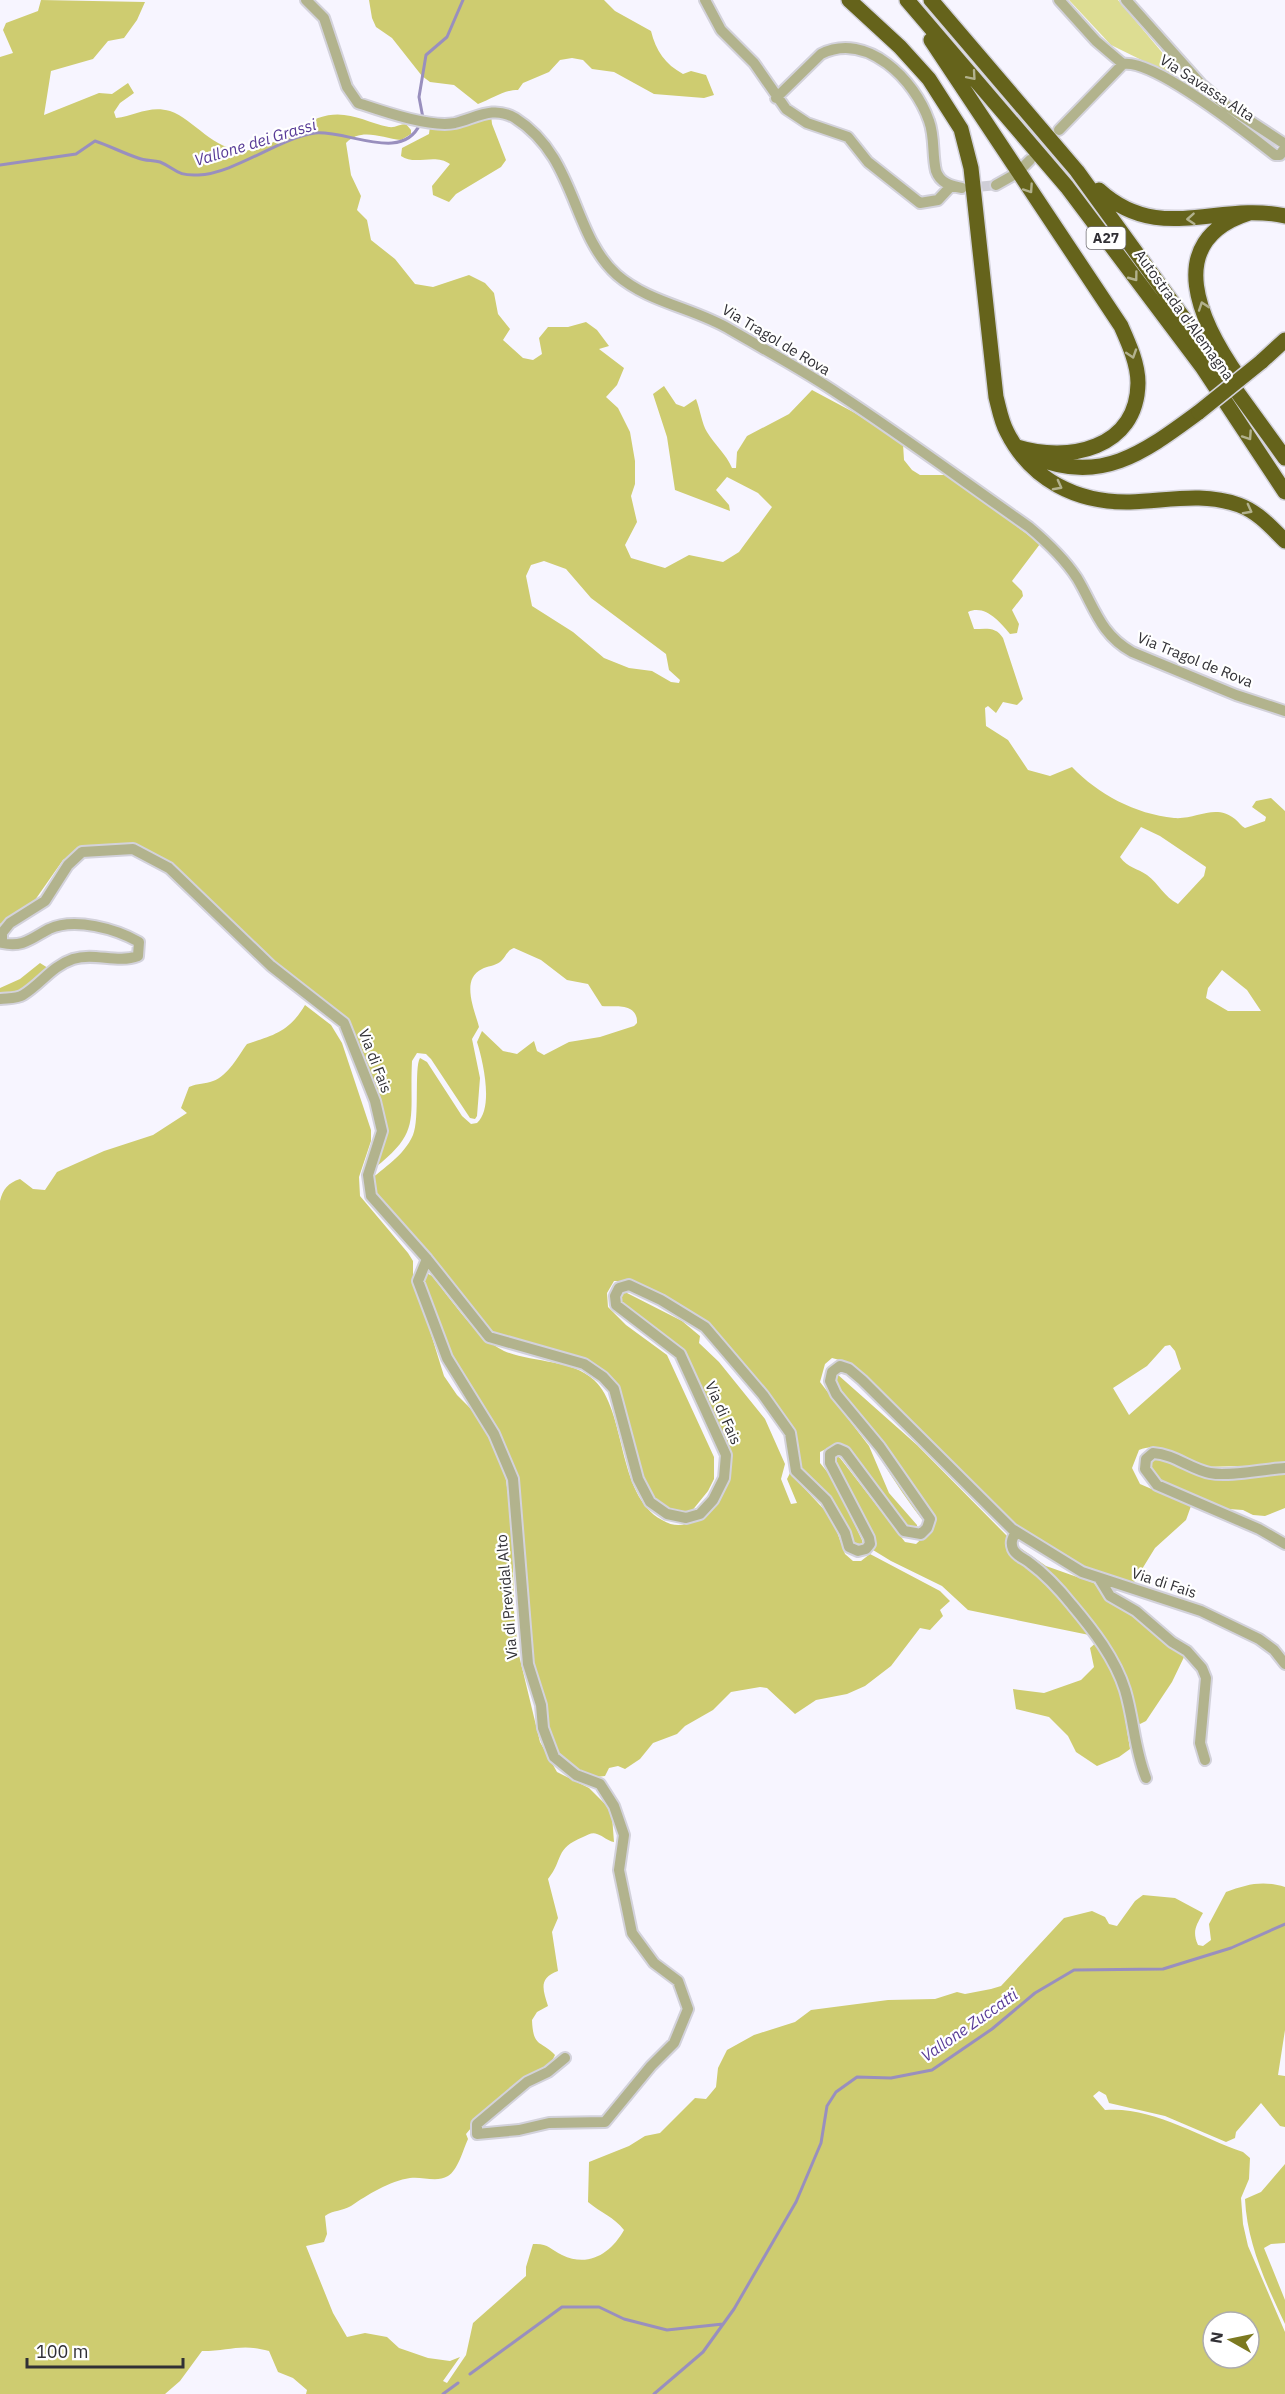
<svg xmlns="http://www.w3.org/2000/svg" width="1285" height="2394" font-family="'IBM Plex Sans',sans-serif">
	<rect width="100%" height="100%" fill="#f7f5ff"/>
	<path fill="#dddd92" d="M1069,0H1118L1176,69L1172,75L1111,45Z"/>
	<path fill="#cecc70" fill-rule="evenodd" d="M41,0L145,2L137,20L124,38L108,41L93,59L51,71L44,115L99,93L112,94L128,83L134,93L120,103L114,112L116,118C135,116 149,105 170,111C196,120 216,155 251,150C275,146 296,127 318,118C346,108 364,122 389,127C395,128 400,124 406,124L411,130V134L401,140C382,138 361,127 346,143L351,175L361,196L357,210L367,220L371,240L395,259L415,284L433,287L469,275L485,283L494,293L498,314L510,329L503,340L523,358L533,360L542,354L539,338L548,327H568L586,322L597,330L609,346L599,349L624,368L617,385L606,397L618,408L630,432L635,461V484L631,496L637,522L625,545L631,558L665,568L689,555L723,562L739,552L772,507L758,493L727,477L716,490L729,505L730,511L675,490L667,437L653,394L664,386L676,404L684,407L696,399C700,409 702,424 707,432C715,445 726,454 732,468H736L737,452L747,436L789,414L812,390L855,413L903,444L904,460L912,470L920,475H949L1040,544L1012,581L1022,591L1023,596L1012,610L1019,624L1017,633L1010,634C1000,622 985,604 968,612L974,629C985,629 996,626 1003,638L1023,699L1017,705L1003,702L996,713L988,706L985,708L986,726L1008,740L1028,770L1050,776L1072,767C1098,794 1135,814 1174,818C1196,820 1215,803 1235,819C1239,822 1241,826 1245,828L1265,821L1266,817L1252,807L1256,801L1271,798L1285,811V1465L1202,1467C1179,1461 1163,1440 1139,1450L1132,1468L1140,1484L1191,1506L1186,1520L1155,1548L1131,1587L1043,1555L1042,1551L847,1362L832,1358L825,1364L820,1382L869,1446L889,1493L917,1525V1529L911,1533L836,1444L820,1452V1463L833,1479L862,1540L863,1545L856,1548L800,1471L790,1439L711,1334L638,1287L624,1281H614L607,1293L608,1307L626,1325L667,1355L714,1457V1479L708,1491L691,1512L679,1516L649,1498L617,1405L603,1375L503,1340L492,1332L382,1211L368,1182C384,1167 404,1156 413,1135C420,1119 414,1067 420,1058L427,1062L462,1116L471,1124L477,1123C494,1108 483,1061 477,1042L482,1031L503,1051L517,1054L534,1041L537,1051L544,1055L569,1042L600,1037L634,1026L637,1023C638,1002 614,1007 602,1006L588,984L567,980L541,960L514,948C506,951 506,957 500,962C495,966 487,966 482,969C460,979 475,1011 479,1027L472,1039L480,1078L477,1116L475,1119L470,1118L431,1059L426,1054L417,1053L412,1061C409,1122 423,1132 368,1173L375,1157L378,1123L342,1025L150,856L80,849L63,860L35,900L0,924V57L13,53L3,30L6,23L38,11ZM544,561L566,569L591,598L666,654L669,670L680,680L679,683L671,682L652,671L629,668L604,658L573,632L532,606L526,576L531,565ZM1141,827L1160,836L1206,867L1204,876L1178,904C1164,897 1159,884 1147,875C1137,868 1128,868 1120,857ZM1222,970L1247,990L1261,1011H1228L1206,998L1208,988ZM1170,1345L1175,1351L1181,1369L1129,1415L1113,1388L1147,1366L1165,1346Z
		M369,0H604L615,11L651,31C656,51 665,64 683,74L691,71L706,75L714,95L704,98L654,94L614,72L592,69L583,60L572,58L560,60L549,72L523,83L518,90C503,90 492,99 478,104L454,85L430,82L422,76L392,38L376,27L372,18Z
		M491,115L492,124L506,160L501,167L456,194L449,202L433,195L432,186L450,164C435,153 415,166 401,156L402,148L429,134L430,126Z
		M40,963L48,968L21,990L0,996V988L20,979Z
		M305,1005L331,1025L342,1043L371,1130V1141L359,1177L360,1196L408,1253L413,1261V1276L444,1376L457,1395L483,1421L505,1473L512,1523L514,1611L518,1651L540,1742L557,1772L589,1788L606,1805L612,1816L614,1842C607,1841 604,1836 597,1834C592,1832 588,1835 583,1837C554,1849 564,1859 548,1879L558,1918L552,1932L558,1971C538,1978 543,1990 548,2006L537,2012L532,2020C533,2048 541,2040 555,2055L551,2063L476,2122L466,2134L468,2139C463,2150 458,2170 448,2176C436,2183 422,2176 410,2178C390,2181 367,2195 351,2206C343,2211 333,2210 325,2216L327,2234L324,2242L306,2246L333,2313L347,2337L365,2333L387,2337L399,2348L428,2358L450,2361L460,2357L443,2381L447,2383L466,2355L473,2323L526,2276V2267L533,2244C548,2243 550,2249 562,2255C589,2268 611,2253 624,2230C614,2217 601,2213 588,2202L589,2162L629,2146L645,2136L660,2133L695,2098L706,2099L716,2087L718,2068L727,2050L754,2035L795,2022L811,2010L888,2000L935,1999L957,1992L965,1994L991,1989L1001,1986L1064,1918L1092,1911L1105,1917L1109,1924L1117,1926L1135,1901L1143,1895L1175,1898L1203,1913C1196,1926 1192,1931 1198,1945L1203,1946L1211,1940L1209,1924L1226,1892C1247,1884 1263,1880 1285,1887V2030L1278,2075L1285,2076V2127L1280,2126L1261,2103L1236,2132L1235,2138L1226,2142L1165,2116L1109,2103L1106,2095L1099,2091L1093,2096L1105,2110C1153,2106 1199,2137 1243,2152L1250,2158L1249,2179L1241,2198L1243,2224L1248,2246L1285,2332V2394H306L307,2390L293,2378L278,2372L269,2351C241,2343 230,2351 202,2351L180,2381L165,2394H0V1201C3,1189 8,1183 20,1179L33,1189L45,1190L57,1172L104,1151L153,1135L187,1113L181,1108L189,1087C198,1083 205,1084 213,1081C228,1076 238,1056 247,1044C274,1035 289,1032 305,1005ZM1213,2322H1249V2358H1213Z
		M425,1272L432,1276C452,1300 475,1337 504,1351C532,1363 571,1359 594,1380C627,1410 616,1495 662,1520C682,1532 695,1521 708,1506C712,1502 717,1497 719,1492C723,1478 722,1461 720,1447L676,1355L616,1301L622,1292L627,1293L682,1321L700,1336L699,1343L719,1362L765,1419L785,1464L781,1479L791,1504L797,1503L787,1479L790,1473L832,1518L845,1554L853,1561H861L870,1554L940,1591L950,1601L940,1610L943,1616L930,1630L920,1628L891,1666L865,1686L847,1694L816,1700L795,1714L767,1688L760,1687L731,1692L713,1710L685,1726L677,1734L653,1743L640,1759L625,1769L618,1766L609,1768L605,1776L587,1778L561,1767L538,1710L511,1470L451,1375L422,1280Z
		M837,1374L917,1445L1009,1538L1007,1547L1009,1551L1041,1577L1094,1636L968,1610L942,1586L891,1561L873,1550L831,1456L835,1455L840,1458L905,1542L916,1544L928,1533L927,1526C892,1482 866,1433 835,1386L833,1378Z
		M1151,1456L1165,1458L1200,1476L1285,1474V1508L1265,1516L1253,1515L1243,1510L1214,1508L1151,1480L1143,1463Z
		M1016,1545L1046,1566L1094,1583L1102,1594L1185,1655L1172,1682L1146,1721L1140,1724L1133,1721L1110,1650L1019,1553Z
		M1098,1641L1119,1680L1130,1749L1119,1757L1097,1766L1076,1752L1068,1736L1049,1717L1016,1709L1013,1689L1044,1693L1081,1680L1094,1667L1090,1648Z
		M1285,2164V2243L1271,2244L1264,2248L1285,2300V2324C1266,2284 1247,2243 1245,2199L1261,2192Z"/>
	<g fill="none" stroke-linecap="round" stroke-linejoin="round">
		<path stroke="#998fbe" stroke-width="3" d="M423,118L419,97L426,55L447,37L463,0
			M0,165L76,154L95,141C110,146 123,153 138,158C145,161 153,160 160,162C177,169 175,176 198,175C234,174 281,137 315,133C348,130 402,163 420,124
			M470,2374L562,2307H599L624,2319L667,2330L723,2324
			M443,2394L458,2383
			M654,2394L703,2352L734,2309L796,2202L821,2143L827,2106L836,2092L857,2077L891,2078L932,2070L992,2029L1035,1993L1074,1970L1163,1969L1231,1948L1285,1924"/>
		<path stroke="#cfced7" stroke-width="10" stroke-dasharray="10 5" stroke-linecap="butt" d="M967,188L996,185"/>
		<g stroke="#d3d2db" stroke-width="14">
			<path id="minor" d="M306,0L324,18L347,87L358,103C382,111 430,128 455,123C476,118 493,105 515,118C577,157 571,234 617,275C649,303 695,308 731,330C767,351 805,371 840,395C904,437 966,483 1029,527C1048,543 1064,558 1077,578C1095,608 1100,634 1132,652L1236,695L1285,711
				M705,0L721,30L754,63L786,109L807,123L848,137L868,162L920,203L938,200L951,186
				M1059,0L1096,41L1123,64
				M1126,0L1201,84L1227,106L1285,144
				M776,98L821,54C867,31 915,80 929,121C935,137 932,155 936,171C940,183 951,186 962,188
				M1059,130L1123,64C1155,59 1248,134 1275,155H1280L1285,148
				M1023,167L1030,160
				M996,185L1012,176
				M0,999C7,998 17,999 23,995C41,984 52,966 73,959C95,952 117,964 138,956L139,942C116,929 75,917 49,929C32,938 23,948 2,943V933L10,923L45,901L68,865L82,852L133,849L169,868L271,966L344,1023L375,1101L382,1131L368,1175L371,1196L427,1259L489,1337L584,1364L603,1377L614,1389L638,1479L650,1502L667,1514L686,1518L700,1514L713,1500L724,1478L726,1455L680,1354L616,1305L615,1296L619,1288L629,1285L661,1300L705,1327L763,1395L790,1433L796,1471L826,1500L845,1533L849,1547L858,1551L866,1549L870,1544L869,1538L830,1463V1454L838,1449L845,1452L904,1531L921,1534L927,1528L930,1519L880,1447L836,1394L830,1381L832,1372L840,1366L849,1369L862,1380L1012,1529L1082,1572L1201,1611L1259,1639L1274,1650L1285,1664
				M427,1259L418,1281L447,1358L494,1434L513,1479L528,1664L541,1705L543,1728L554,1757L576,1775L600,1784L614,1806L624,1835L619,1870L632,1933L654,1963L678,1981L688,2009L674,2043L651,2066L605,2122L549,2123L519,2130L477,2134V2124L527,2082L548,2072L565,2058
				M1285,1468C1264,1469 1229,1477 1210,1473C1190,1469 1174,1454 1153,1453L1146,1459L1145,1469L1157,1485L1259,1529L1285,1544
				M1016,1532C1013,1537 1010,1542 1013,1549C1016,1556 1024,1558 1030,1563C1045,1574 1060,1590 1072,1605C1093,1630 1115,1658 1125,1690C1134,1720 1134,1748 1146,1778
				M1099,1578L1110,1596L1136,1611L1172,1642L1187,1651L1202,1668L1206,1678L1200,1743L1205,1760"/>
		</g>
		<g stroke="#d3d2db" stroke-width="18">
			<path id="highway" d="M849,0L900,47L929,79L961,129L971,168L996,397C999,408 1001,421 1007,432C1031,480 1077,503 1130,502C1167,501 1202,492 1239,505C1258,512 1271,527 1285,541
				M907,0L1067,187L1203,368L1285,492
				M931,0L1077,171L1285,458
				M931,40L1121,326C1129,344 1138,364 1138,383C1137,449 1068,463 1017,447
				M1099,190C1159,245 1218,201 1285,216
				M1261,362L1285,340
				M1240,379C1201,324 1160,241 1249,213
				M1035,457C1102,486 1147,450 1199,412"/>
		</g>
		<use href="#minor" stroke="#b2b38d" stroke-width="10"/>
		<use href="#highway" stroke="#65631b" stroke-width="15"/>
		<g stroke="#d3d2db" stroke-width="18" stroke-linecap="butt">
			<path id="highway-bridge" d="M1199,412L1261,362"/>
		</g>
		<use href="#highway-bridge" stroke="#65631b" stroke-width="15"/>
	</g>
	<defs><path id="oneway-chevron" d="M-2-3.5L2.5 0L-2 3.5" fill="none" stroke-width="1.6" stroke-linecap="round" stroke-linejoin="round" transform="scale(1.5)"/></defs>
	<g stroke="#b2b18d">
		<use href="#oneway-chevron" transform="translate(972 76) rotate(49)"/>
		<use href="#oneway-chevron" transform="translate(1029 189) rotate(56)"/>
		<use href="#oneway-chevron" transform="translate(1191 219) rotate(176)"/>
		<use href="#oneway-chevron" transform="translate(1134 277) rotate(53)"/>
		<use href="#oneway-chevron" transform="translate(1203 306) rotate(-109)"/>
		<use href="#oneway-chevron" transform="translate(1132 354) rotate(72)"/>
		<use href="#oneway-chevron" transform="translate(1248 436) rotate(56)"/>
		<use href="#oneway-chevron" transform="translate(1058 486) rotate(28)"/>
		<use href="#oneway-chevron" transform="translate(1248 510) rotate(28)"/>
	</g>
	<g text-anchor="middle" stroke-width="4.5" stroke-linejoin="round" paint-order="stroke">
		<rect fill="#fff" stroke="#6f6e72" stroke-width="1.5" x="1086.5" y="227" width="39" height="22" rx="4.5"/>
		<g font-size="14" font-weight="bold" fill="#313035">
			<text x="1106" y="243">A27</text>
		</g>
		<g font-size="15" fill="#313035" stroke="#fff">
			<text transform="translate(1207 88) rotate(33)" y="5">Via Savassa Alta</text>
			<text transform="translate(1184 315) rotate(54)" y="5">Autostrada d'Alemagna</text>
			<text transform="translate(776 340) rotate(31)" y="5">Via Tragol de Rova</text>
			<text transform="translate(1195 660) rotate(22)" y="5">Via Tragol de Rova</text>
			<text transform="translate(375 1061) rotate(69)" y="5">Via di Fais</text>
			<text transform="translate(723 1413) rotate(66)" y="5">Via di Fais</text>
			<text transform="translate(1164 1583) rotate(18)" y="5">Via di Fais</text>
			<text transform="translate(507 1597) rotate(-95)" y="5">Via di Previdal Alto</text>
		</g>
		<g font-size="16" font-style="italic" fill="#583b97" stroke="#fff">
			<text transform="translate(255 142) rotate(-17)" y="6">Vallone dei Grassi</text>
			<text transform="translate(969 2025) rotate(-35)" y="6">Vallone Zuccatti</text>
		</g>
	</g>
	<g transform="translate(1231 2340) rotate(279)"><circle r="28" fill="#ffffff" stroke="#adacae" stroke-width="1.5"/>
	<path d="M0-4.5L10 22L0 15L-10 22Z" fill="#7c7920"/>
	<text y="-9" font-size="16" font-weight="bold" text-anchor="middle" fill="#313035">N</text>
	</g>
	<path d="M27 2358v9h156v-9" fill="none" stroke="#313035" stroke-width="3"/>
	<text x="36" y="2358" font-size="18" fill="#313035" stroke="#ffffff" stroke-width="4.5" paint-order="stroke">100 m</text>
</svg>
